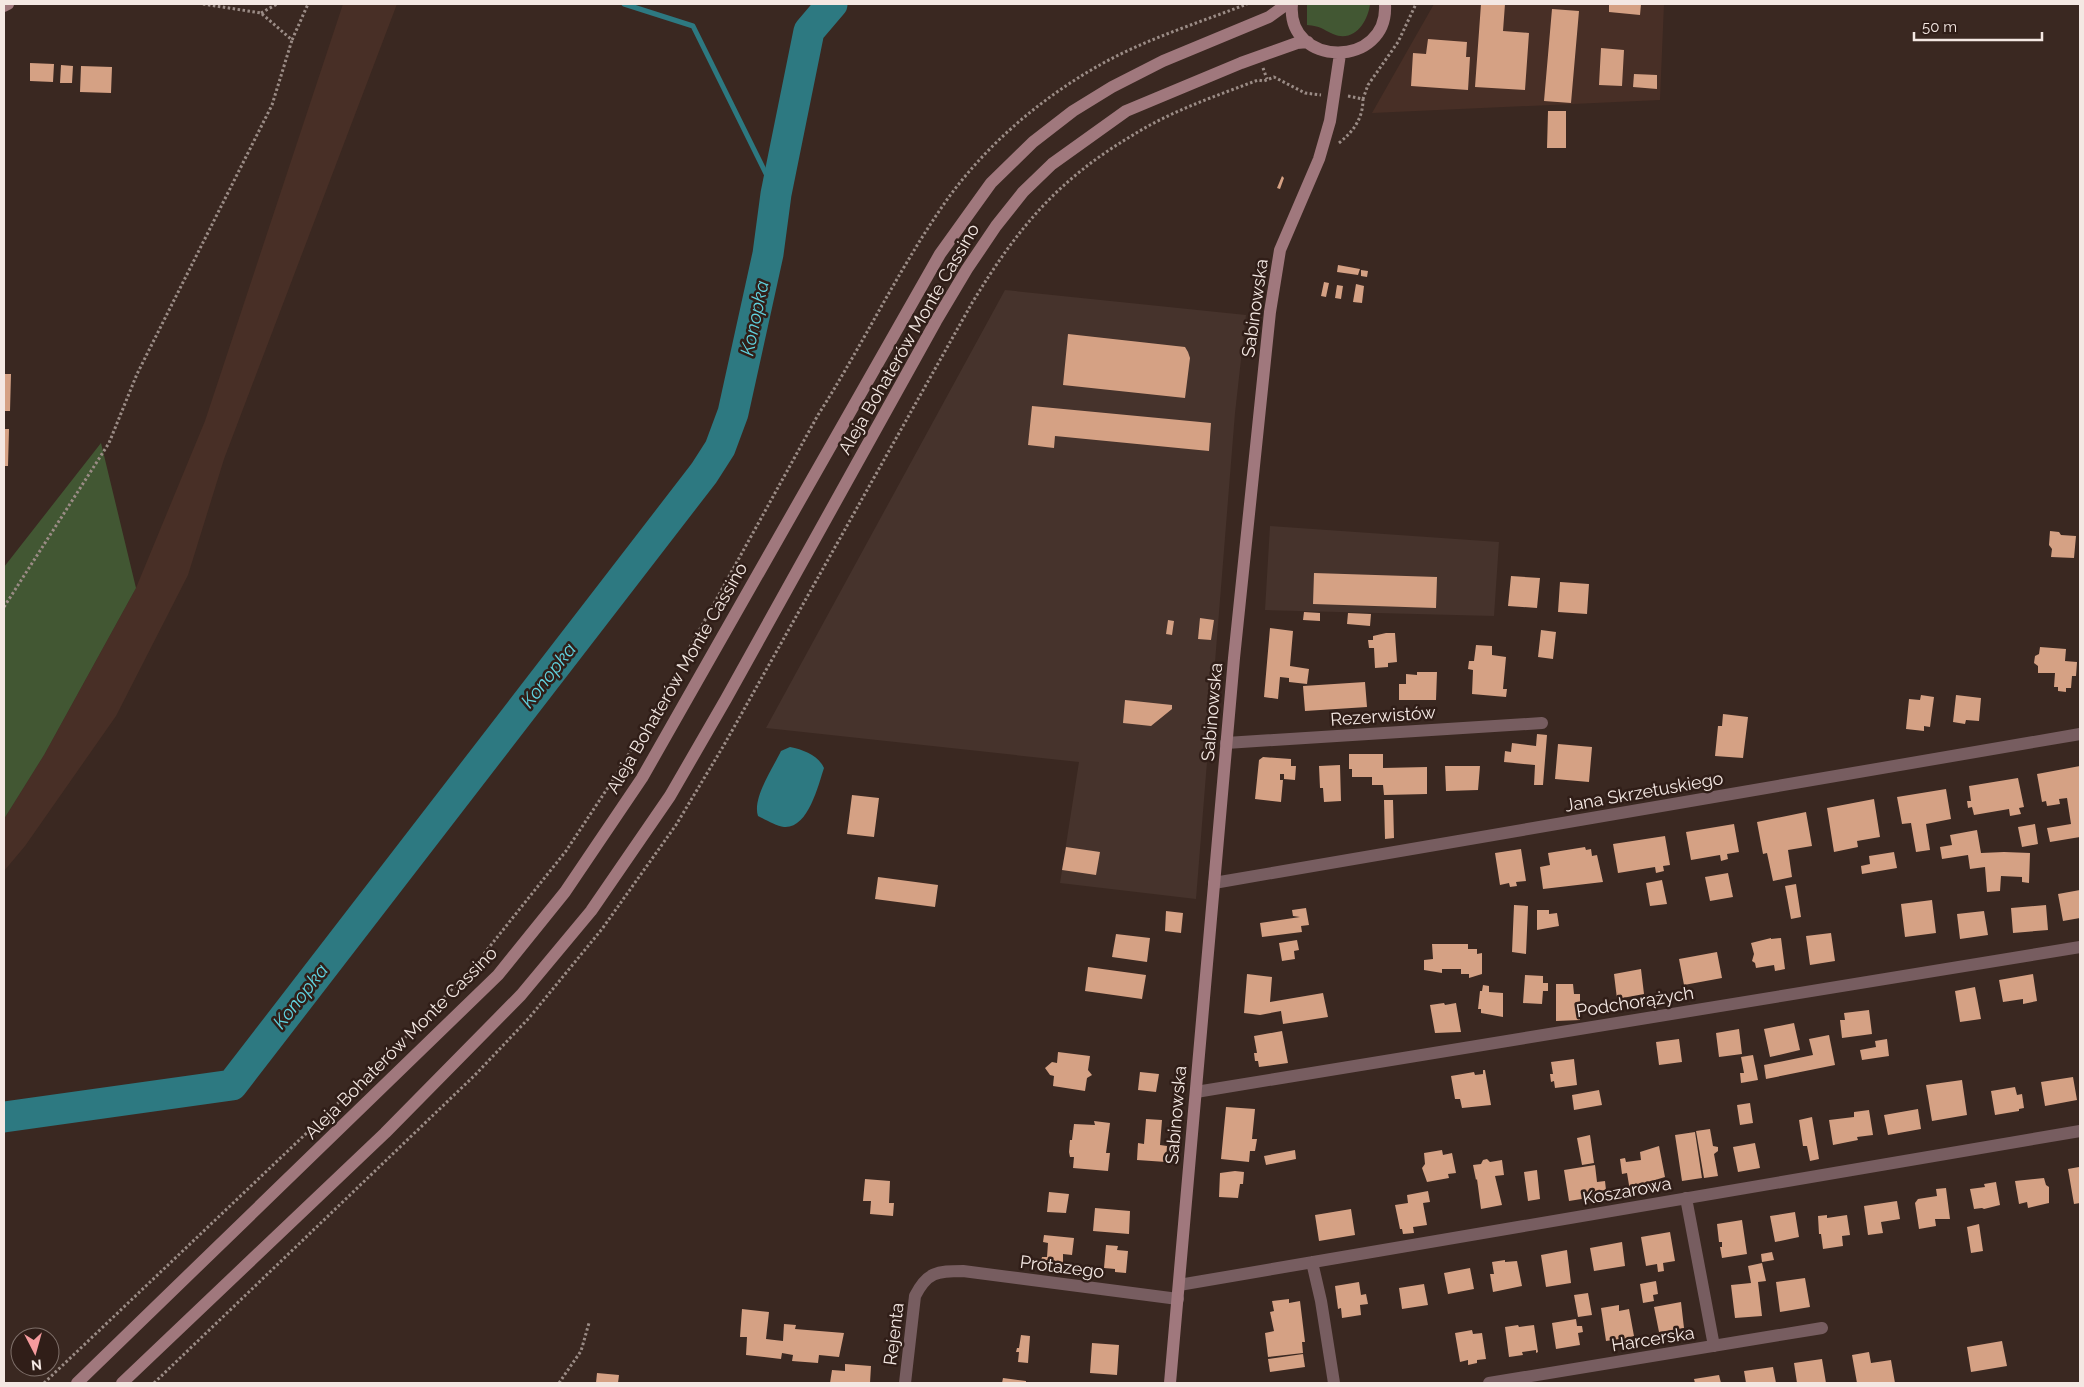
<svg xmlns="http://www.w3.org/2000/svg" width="2084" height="1387" font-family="Raleway,sans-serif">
	<rect width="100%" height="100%" fill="#3a2821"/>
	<path fill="#46332c" d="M1005,290L1246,315L1235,413L1196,899L1060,883L1079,762L766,728Z
		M1270,526L1499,542L1494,616L1265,610Z"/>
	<path fill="#482f26" d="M343,4H397L224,459L188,575L116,716L25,846L4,871V819L44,755L136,588L205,421Z
		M1434,4H1664L1660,100L1372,113Z"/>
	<path fill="#425733" d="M1307,4H1370C1368,22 1354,43 1333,34C1322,29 1321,26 1307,25Z
		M101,443L136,588L44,755L4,819V567Z"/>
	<path fill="#2d7981" d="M790,747C804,750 818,755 824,768C818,786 808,829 784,827C776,826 766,820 758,816C752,798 773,768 781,751Z"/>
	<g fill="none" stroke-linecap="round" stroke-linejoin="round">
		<path stroke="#2d7981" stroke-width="5" d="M624,4L693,26L776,194"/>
		<path stroke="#2d7981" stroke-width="31" d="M4,1117L232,1085L704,473L720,448L733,413L768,254L776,194L809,31L832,4"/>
	</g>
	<path fill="#d5a184" d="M1481,4H1505L1503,31L1529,33L1525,90L1475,87Z
		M1609,4H1641L1640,15L1609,12Z
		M1552,9L1579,11L1571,103L1544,101Z
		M1428,39L1467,42L1466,57H1470L1468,90L1411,86L1413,53L1426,54Z
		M1601,48L1624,50L1622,86L1599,85Z
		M30,63L54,64L53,82L30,81Z
		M61,65L73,66L72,83H60Z
		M81,66L112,67L111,93L80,92Z
		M1634,74L1657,75V89L1633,87Z
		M1548,111H1566V148H1547Z
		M1282,176L1284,178L1280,189L1277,188Z
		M1338,265L1360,269L1358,275L1337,272Z
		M1361,270L1368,271L1367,277L1361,276Z
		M1324,282L1329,283L1326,297L1321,296Z
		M1356,284L1364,286L1362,303L1353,302Z
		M1337,285L1343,286L1341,299L1335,298Z
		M1068,334L1185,347L1188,352L1190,358L1185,398L1063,385Z
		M4,374H11L10,411H4Z
		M1032,406L1211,423L1209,451L1055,436L1054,448L1028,445Z
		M4,429H9L8,466H4Z
		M2050,531L2059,532L2061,535L2076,536L2074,558L2051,557L2052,549L2049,545Z
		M1314,573L1437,577L1436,608L1313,604Z
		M1511,576L1540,578L1537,608L1508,606Z
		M1560,582L1589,584L1587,614L1558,612Z
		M1304,612L1320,613V621L1303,620Z
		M1348,613L1371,614L1370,626L1347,624Z
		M1200,618L1214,620L1211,640L1198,639Z
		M1168,620L1174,621L1172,635L1166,634Z
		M1270,628L1293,631L1290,666L1309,669L1307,684L1289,682V678L1280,677L1278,699L1264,697Z
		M1541,630L1556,632L1553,659L1538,657Z
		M1386,633H1395L1397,662L1388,663V667L1375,668L1374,648H1369L1368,640H1373V636Z
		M1476,645L1492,646V655L1506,657L1503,689H1507L1506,697L1472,694L1473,670L1468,669L1469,661H1474Z
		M2040,647L2066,649L2065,661L2077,662L2076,676H2072L2071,688H2066V692L2058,691V687H2054L2055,673H2038V666L2034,663L2035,656L2039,654Z
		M1417,672H1437L1436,700H1399V684H1406V674L1417,675Z
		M1365,682L1367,707L1305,711L1303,686Z
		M1921,695L1934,697L1930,727L1924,726V731L1906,729L1909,699L1920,700Z
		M1956,695L1981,698L1979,721L1966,720L1965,724L1953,722Z
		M1125,700L1172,705V709L1151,726L1123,723Z
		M1723,714L1748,717L1743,758L1715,756L1718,726H1722Z
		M1537,734L1547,735L1543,785H1534L1535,765L1504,762L1505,751L1511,752L1512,743L1536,746Z
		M1558,744L1592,747L1589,782L1555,779Z
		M1349,754H1383V768L1427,767V794L1384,795L1383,785H1372V777H1352V769H1349Z
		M1263,757L1291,759V766H1296L1295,780L1284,779V774H1280V780H1283L1281,802L1255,799L1259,760Z
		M1340,765L1341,801L1324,802L1323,788H1320L1319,766Z
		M1445,766H1480L1478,790L1446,791Z
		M2080,766V837L2050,842L2047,828L2071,824L2067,798L2059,799L2060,804L2047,806L2046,801L2042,802L2037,774Z
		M2018,778L2024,807L2019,808L2021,814L2010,816L2009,809L1974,815L1972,807L1968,808L1967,801H1971L1969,786Z
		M1946,789L1951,819L1926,824L1930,850L1916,852L1911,823L1902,824L1897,797Z
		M852,795L879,798L874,837L847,834Z
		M1874,799L1880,837L1857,841L1858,847L1834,852L1827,808Z
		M1384,800H1393L1394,838L1385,839Z
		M1806,812L1812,846L1788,850L1792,877L1773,881L1767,853L1763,854L1757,822Z
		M1734,824L1739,852L1727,854L1728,859L1721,861L1720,855L1691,860L1686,832Z
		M2035,824L2038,844L2022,847L2018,827Z
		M1977,830L1981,853L2004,852L2030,853L2029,883L2022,882V877L2001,876L2000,891L1987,892L1985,867L1970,869L1968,855L1942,859L1940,847L1952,845L1950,835Z
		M1665,836L1670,865L1663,866L1664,871L1656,873L1655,867L1618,873L1613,844Z
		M1066,847L1100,852L1096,875L1062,870Z
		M1585,847L1586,850L1591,849L1592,856L1597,855L1603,882L1543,889L1540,867L1550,865L1548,853Z
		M1521,849L1526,881L1516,882L1517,886L1510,887L1509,883L1500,885L1495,853Z
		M1894,852L1897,868L1862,874L1861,866L1870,864L1869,856Z
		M1728,873L1733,897L1710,901L1705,877Z
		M878,877L938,885L935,907L875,899Z
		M1662,880L1667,904L1650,906L1646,883Z
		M1796,884L1801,917L1791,919L1785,886Z
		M2080,890V918L2063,921L2058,894Z
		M1932,900L1936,933L1905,937L1901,904Z
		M1514,905L1528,906L1526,954L1512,952Z
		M2046,905L2048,930L2013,933L2011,908Z
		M1306,908L1309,925L1301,926L1302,932L1262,937L1260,923L1300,917L1293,916L1292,910Z
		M1537,910H1549V914L1557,913L1559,926L1537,930Z
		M1166,911L1183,913L1181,933L1165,931Z
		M1984,911L1988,935L1960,939L1957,914Z
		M1831,933L1835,961L1810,965L1806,936Z
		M1116,934L1150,938L1147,962L1112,957Z
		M1771,938V939L1781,938L1785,969L1775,971L1774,965L1756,968L1755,963L1752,961L1754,954L1751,943Z
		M1297,940L1299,950L1294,951L1295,959L1282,961L1279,943Z
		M1432,944H1468V949H1477V954L1482,953V974L1469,978V974H1461V969H1442V973L1424,970V960L1433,959Z
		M1717,952L1722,978L1684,985L1679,959Z
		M1088,967L1146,975L1142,999L1085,991Z
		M1641,969L1644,994L1617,999L1614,974Z
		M1247,974L1272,977L1270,1002L1323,993L1328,1017L1283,1024L1281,1011L1260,1015L1244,1013Z
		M2033,974L2037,1001L2023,1004V999L2003,1002L1999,980Z
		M1525,975L1543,976V983H1548V991H1543L1542,1004L1523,1003Z
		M1556,984H1573L1574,994H1580V1020L1556,1021Z
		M1483,985L1489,986V992L1503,993V1017L1481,1013V1009H1478L1480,991H1482Z
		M1975,987L1981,1019L1960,1022L1955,991Z
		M1444,1003L1445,1005L1456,1003L1461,1032L1435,1033L1430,1005Z
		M1869,1010L1872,1034L1842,1038L1840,1020H1845L1844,1013Z
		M1794,1023L1800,1050L1770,1057L1764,1029Z
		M1739,1029L1742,1054L1719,1057L1716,1033Z
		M1282,1031L1288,1063L1259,1067L1258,1061H1255L1254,1053H1257L1254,1036Z
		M1829,1035L1835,1065L1766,1079L1764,1065L1813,1055L1809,1039Z
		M1679,1039L1682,1062L1659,1065L1656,1042Z
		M1887,1039L1889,1056L1862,1060L1860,1050L1876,1047L1875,1041Z
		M1058,1052L1090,1056L1088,1070L1092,1075L1087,1078L1085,1091L1053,1086L1054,1076L1050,1075L1045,1068L1052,1062L1057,1063Z
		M1753,1055L1758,1080L1741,1083L1740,1073H1744L1741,1057Z
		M1574,1059L1577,1085L1555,1088L1554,1081L1551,1082L1550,1074H1553L1551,1062Z
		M1483,1070H1485L1491,1105L1462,1108L1460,1099H1455L1451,1076L1474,1072L1475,1075L1483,1074Z
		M1140,1072L1159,1074L1156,1092L1138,1090Z
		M2073,1077L2077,1100L2045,1106L2041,1082Z
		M1962,1080L1967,1115L1932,1121L1926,1085Z
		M2015,1087L2017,1095L2022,1094L2024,1108L2019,1109V1111L1995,1115L1991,1091Z
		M1599,1090L1602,1105L1574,1110L1572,1095Z
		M1750,1103L1753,1123L1740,1125L1737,1105Z
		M1226,1107L1255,1109L1252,1139H1257L1255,1151H1250L1249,1162L1221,1159Z
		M1918,1109L1921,1129L1888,1135L1884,1115Z
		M1869,1110L1873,1135L1857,1137L1858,1140L1833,1145L1829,1120L1854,1117V1112Z
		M1812,1117L1819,1159L1810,1161L1807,1146H1803L1799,1120Z
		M1146,1119L1162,1120L1160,1145L1167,1146L1166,1162L1137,1160L1138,1143L1144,1144Z
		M1094,1121L1110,1123L1106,1153H1110L1108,1171L1073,1168L1074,1157H1070L1069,1152L1070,1140H1072L1074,1124L1095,1125Z
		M1710,1129L1713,1146L1718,1147V1151L1714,1154L1718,1176L1704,1178L1696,1131Z
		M1695,1132L1702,1178L1682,1181L1675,1135Z
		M1590,1135L1594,1163L1582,1165L1577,1138Z
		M1755,1143L1760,1168L1738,1172L1733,1147Z
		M1659,1146L1665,1177L1645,1183L1646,1188L1630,1191L1627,1173L1622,1174L1620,1159L1625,1158L1626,1162L1641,1160L1640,1152Z
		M1295,1150L1296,1159L1266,1165L1264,1156Z
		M1442,1150L1443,1155L1452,1153L1456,1173L1448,1174L1449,1178L1427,1182L1422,1168L1425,1164L1424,1153Z
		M1487,1159L1490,1162L1502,1160L1504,1175L1495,1176L1502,1205L1481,1209L1477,1179L1476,1180L1473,1165L1481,1164L1483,1160Z
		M1595,1165L1597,1182L1605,1181L1606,1190L1599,1191L1600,1196L1569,1201L1564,1170Z
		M2079,1167L2080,1203L2074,1204L2068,1169Z
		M1537,1170L1540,1199L1528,1201L1524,1172Z
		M1235,1171L1244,1172L1243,1184H1240L1238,1198L1219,1197L1220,1173Z
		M2044,1178L2046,1185L2049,1187V1203L2028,1208L2027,1202L2019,1204L2015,1181Z
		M865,1179L890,1181L889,1203H894L893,1216L870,1214L871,1201H863Z
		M1996,1182L2000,1205L1984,1209L1982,1208L1974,1209L1970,1189L1985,1187L1984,1184Z
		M1946,1188L1950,1219H1935L1936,1226L1919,1229L1915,1203L1918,1199L1937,1196L1936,1189Z
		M1428,1191L1430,1202L1423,1203L1427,1225L1413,1227L1414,1233L1403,1234L1402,1229H1400L1395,1205L1408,1203L1407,1195Z
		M1049,1192L1069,1194L1066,1213L1047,1212Z
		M1897,1201L1900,1219L1881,1222L1883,1233L1868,1235L1864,1206Z
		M1095,1208L1130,1211L1129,1234L1093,1231Z
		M1351,1209L1355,1235L1319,1241L1315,1215Z
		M1795,1212L1799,1237L1775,1242L1770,1216Z
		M1827,1215V1218L1847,1215L1850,1235L1842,1236L1843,1246L1823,1249L1821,1234H1819L1818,1216Z
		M1742,1220L1747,1254L1722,1258L1720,1247H1722V1242H1719L1717,1224Z
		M1979,1224L1983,1251L1971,1253L1967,1227Z
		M1670,1232L1675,1261L1663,1263L1664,1271L1658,1272L1657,1264L1646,1266L1641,1237Z
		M1044,1235L1074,1238L1072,1255L1063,1254V1264L1041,1261L1042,1257H1047L1048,1243L1043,1242Z
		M1622,1242L1625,1266L1594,1271L1590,1248Z
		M1106,1245L1118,1246L1117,1250L1128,1251L1126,1273L1115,1272V1269L1104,1268Z
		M1567,1250L1571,1283L1546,1287L1541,1255Z
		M1772,1252L1774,1260L1762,1262L1761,1254Z
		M1505,1260V1262L1517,1261L1522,1286L1493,1292L1490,1274H1494L1492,1262Z
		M1762,1263L1766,1281L1758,1282L1762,1316L1735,1318L1731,1285L1751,1283L1748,1266Z
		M1470,1268L1474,1289L1448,1294L1444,1273Z
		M1805,1278L1810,1307L1780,1312L1776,1282Z
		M1656,1281L1658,1294L1653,1295L1654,1301L1643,1303L1640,1284Z
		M1359,1282L1361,1295L1366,1294L1368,1304L1360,1305L1361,1315L1342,1318L1341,1308L1338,1309L1335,1286Z
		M1424,1284L1428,1305L1402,1309L1399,1288Z
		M1588,1293L1592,1315L1578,1317L1574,1295Z
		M1289,1299V1303L1300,1301L1305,1342H1302L1303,1353L1268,1357L1265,1333L1274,1331L1270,1312L1274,1311L1272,1301Z
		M1681,1302L1684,1328L1659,1332L1654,1307Z
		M1619,1305V1311L1629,1309L1634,1336L1626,1338L1627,1341L1620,1343L1619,1339L1606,1341L1601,1308Z
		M742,1309L769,1312L766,1339L783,1341L784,1324L796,1325L795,1329L844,1333L839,1357L819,1355L818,1363L792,1361L793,1355L782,1353L781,1359L746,1355L747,1337H740Z
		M1576,1319L1577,1326H1582L1583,1332L1578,1333L1580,1345L1556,1349L1552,1323Z
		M1518,1325L1519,1327L1534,1325L1538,1352L1536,1353V1350L1522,1352L1523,1355L1509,1357L1505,1327Z
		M1472,1330L1473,1334L1482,1333L1486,1359L1477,1360V1363L1468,1365V1360L1460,1362L1455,1333Z
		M1021,1335L1030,1336L1028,1363L1018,1362L1019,1352H1016L1017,1348H1019Z
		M2002,1341L2007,1366L1971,1372L1967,1347Z
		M1092,1343L1119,1345L1117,1375L1090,1373Z
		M1869,1352L1871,1363L1891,1360L1895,1383H1857L1852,1355Z
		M1303,1354L1305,1367L1270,1372L1268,1359Z
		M1822,1359L1826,1383H1797L1794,1363Z
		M845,1364L871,1366L870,1383H830L832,1370L845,1371Z
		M1773,1367L1776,1383H1746L1744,1371Z
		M597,1373L619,1375L618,1383H596Z
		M1719,1375L1721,1383H1695L1694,1379Z
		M1003,1378L1026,1381V1383H1002Z"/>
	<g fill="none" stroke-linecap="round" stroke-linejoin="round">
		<path stroke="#9b8c86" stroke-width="3" stroke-dasharray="2.5 2.5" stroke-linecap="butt" d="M203,4L261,13L292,40L308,4
			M261,13L277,4
			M1263,68L1267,79
			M1348,96L1363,99L1368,85L1398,42L1416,4
			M1339,143C1354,131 1363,118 1363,99
			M4,607L109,443L137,374L272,105L292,40
			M44,1383L335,1106L424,1019L479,960L566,851L611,783L652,716L818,415C862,346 897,272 944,204C985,145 1044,95 1107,61C1152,37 1201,22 1247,4
			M154,1383L475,1075L529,1018L602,929L676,825L724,745L972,303C1017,229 1057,180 1133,135C1171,111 1216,96 1258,80L1264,81L1274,77L1305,93L1321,95
			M559,1383L581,1351L589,1323"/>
		<path stroke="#775d60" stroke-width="12" d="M1226,743L1542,723
			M1214,883L2080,734
			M1196,1092L2080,947
			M1686,1198L1714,1346
			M1312,1262L1321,1301L1334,1383
			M1179,1285L2080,1131
			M905,1383L915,1296C927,1272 937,1271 963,1271L1178,1299
			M1489,1383L1822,1328"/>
		<path stroke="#a0787d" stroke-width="12" d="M1292,4C1286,68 1389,69 1385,4
			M4,6L8,4
			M77,1383L498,975L565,892L642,778L940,254L991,183L1033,142L1073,111L1112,87L1163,61L1269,17L1287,4
			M122,1383L385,1133L521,995L591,911L670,796L726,699L936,321L967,269L996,226L1023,192L1052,164L1126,111L1241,63L1297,43L1308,42
			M1170,1383L1234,658L1270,312L1280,250L1319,159L1330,121L1340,54"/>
	</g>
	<g text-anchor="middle" stroke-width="5" stroke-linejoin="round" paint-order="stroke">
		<g font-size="18" fill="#f4e8e3" stroke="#301e18">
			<text transform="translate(1255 308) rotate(-82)" y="6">Sabinowska</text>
			<text transform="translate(909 339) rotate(-60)" y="6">Aleja Bohaterów Monte Cassino</text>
			<text transform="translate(677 678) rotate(-60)" y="6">Aleja Bohaterów Monte Cassino</text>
			<text transform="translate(1212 712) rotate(-85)" y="6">Sabinowska</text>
			<text transform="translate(1383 716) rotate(-4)" y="6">Rezerwistów</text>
			<text transform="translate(1644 792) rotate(-10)" y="6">Jana Skrzetuskiego</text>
			<text transform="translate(1635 1002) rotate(-9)" y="6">Podchorążych</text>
			<text transform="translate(401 1043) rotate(-45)" y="6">Aleja Bohaterów Monte Cassino</text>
			<text transform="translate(1176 1115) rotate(-85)" y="6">Sabinowska</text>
			<text transform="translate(1627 1191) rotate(-10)" y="6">Koszarowa</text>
			<text transform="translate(1062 1267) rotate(7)" y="6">Protazego</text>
			<text transform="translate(894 1334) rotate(-83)" y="6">Rejenta</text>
			<text transform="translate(1653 1339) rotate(-9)" y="6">Harcerska</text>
		</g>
		<g font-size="19" font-style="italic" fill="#61d3e0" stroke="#301e18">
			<text transform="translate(754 318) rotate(-78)" y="7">Konopka</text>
			<text transform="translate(548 675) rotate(-52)" y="7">Konopka</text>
			<text transform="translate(300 996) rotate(-52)" y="7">Konopka</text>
		</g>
	</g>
	<rect width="2084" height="1387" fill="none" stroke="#f4e8e3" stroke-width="10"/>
	<g transform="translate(35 1352) rotate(174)"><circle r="24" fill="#301e18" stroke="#7e6f69"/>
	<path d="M0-4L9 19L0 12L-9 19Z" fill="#f59b9e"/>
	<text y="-8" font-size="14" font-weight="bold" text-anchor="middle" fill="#f4e8e3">N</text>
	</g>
	<path d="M1914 32v8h128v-8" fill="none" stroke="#f4e8e3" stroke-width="2.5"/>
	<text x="1922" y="32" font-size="15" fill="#f4e8e3" stroke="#301e18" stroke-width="4" paint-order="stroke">50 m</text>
</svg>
